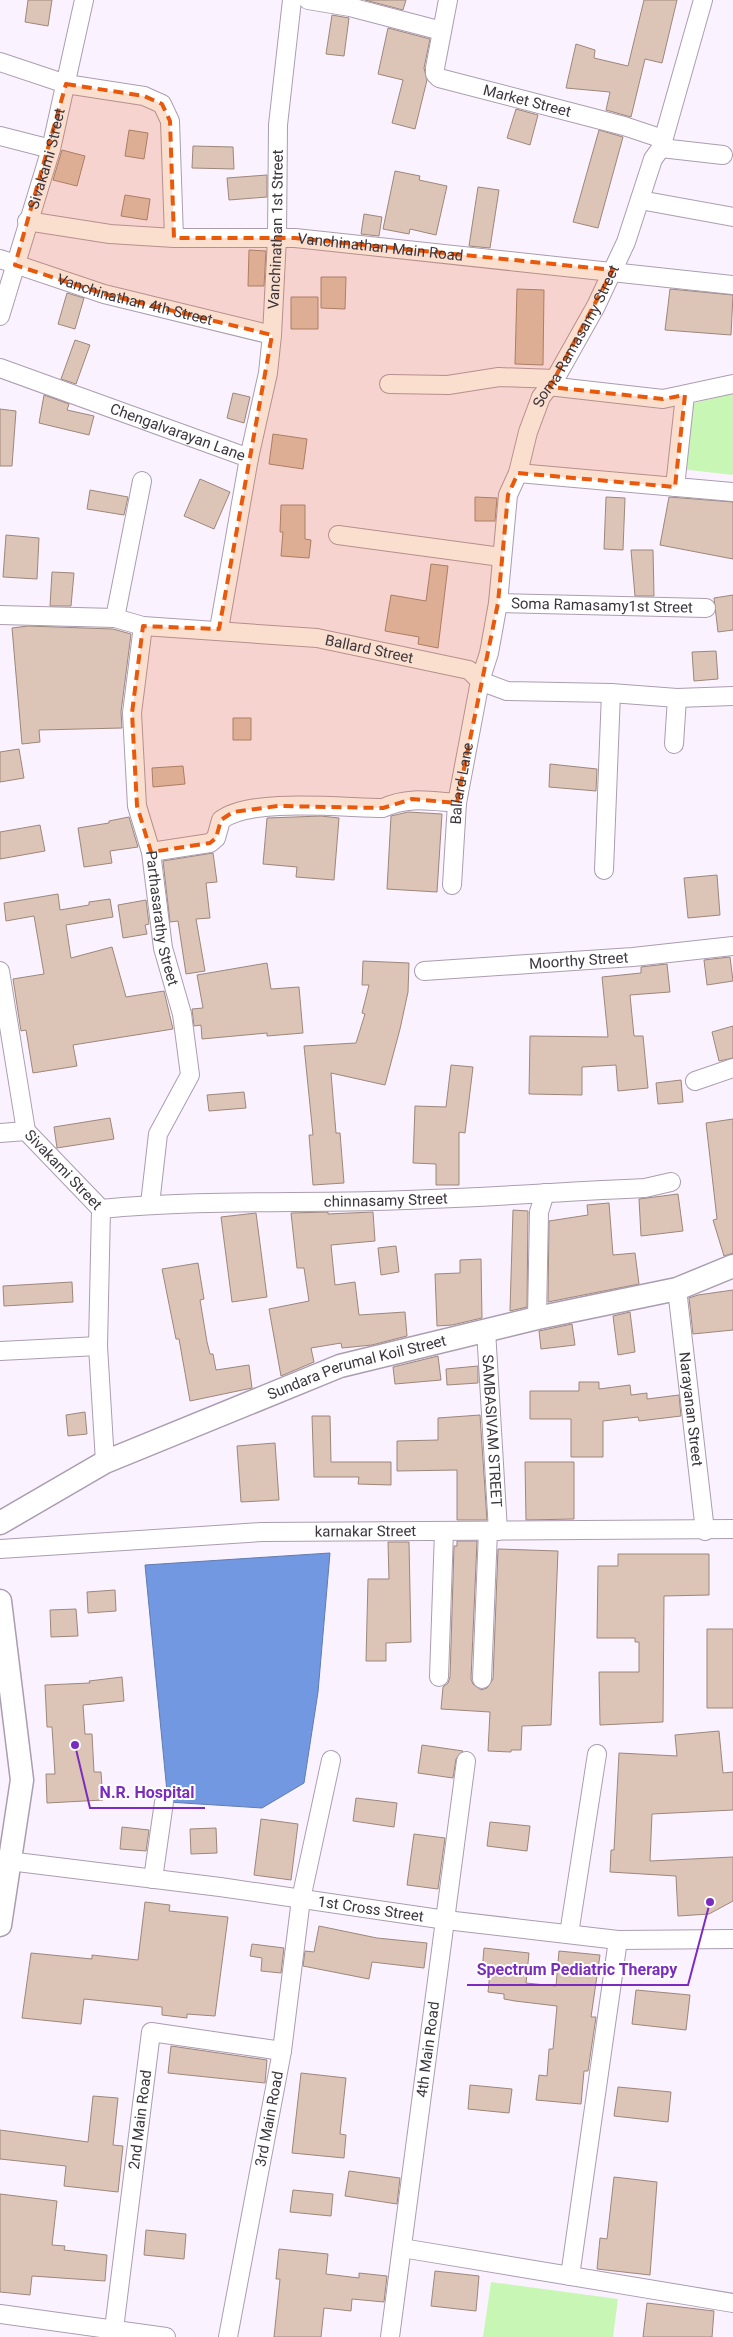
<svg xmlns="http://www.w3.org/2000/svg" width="733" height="2337" font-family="Roboto,sans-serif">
	<rect width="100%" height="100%" fill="#fbf2ff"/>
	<path fill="#c8f6b4" d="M733,393V475L681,469L687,405Z
		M491,2282L618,2299L613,2337H483Z"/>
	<path fill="#7198e1" stroke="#617bb0" d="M330,1553L318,1692L304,1783L262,1808L168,1802L145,1565Z"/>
	<path fill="#dcc4b7" stroke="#9d877b" d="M28,0H52L48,26L25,22Z
		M365,0H406L403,10Z
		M644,0H677L662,63L645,59L631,117L606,110L610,92L566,88L576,44L595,50L594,58L628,66Z
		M332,15L349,18L344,56L326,54Z
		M388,28L430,39L424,68L427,80L415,129L392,123L403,80L378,74Z
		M516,109L538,115L530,145L507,138Z
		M129,130L148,133L144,159L125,156Z
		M599,130L623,137L598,228L573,222Z
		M193,146L233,147L234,169L192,168Z
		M62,150L85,156L77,186L53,180Z
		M395,171L420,176L419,180L447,186L436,235L410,229L409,234L383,229Z
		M267,175V197L229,200L227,178Z
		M478,187L499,190L490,248L469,246Z
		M125,195L150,199L147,220L121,216Z
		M364,214L382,217L379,236L361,234Z
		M249,250L266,251L264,286H248Z
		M321,277H346L345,309L321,308Z
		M517,289L544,290L543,365L515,364Z
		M670,289L733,295L731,335L665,330Z
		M67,293L84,298L75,329L58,324Z
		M291,297H318V329H291Z
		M75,340L90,345L76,384L61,379Z
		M233,393L250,397L244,423L227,418Z
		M44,395L69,404L67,410L94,416L89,435L39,423Z
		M0,409L16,411L12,466H0Z
		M273,434L307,439L303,469L269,464Z
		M200,479L230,492L214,529L184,516Z
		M90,490L128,497L124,515L87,509Z
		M475,497L497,498L495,521H475Z
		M606,497L625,498L623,550L604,549Z
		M669,497L733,502V559L660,545Z
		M281,505H305V539L311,540L309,558L281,556L283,532H280Z
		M6,535L39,538L37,579L3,577Z
		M631,550H653L654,596H635Z
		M431,564L448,566L438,648L418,644L419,637L385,631L391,595L426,601Z
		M52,572L74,573L71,606H50Z
		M733,595V630L718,632L714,598Z
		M28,626L113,629L131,634L121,712L122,728L39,730L40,742L22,744L12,628Z
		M716,651L718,679L694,681L692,652Z
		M233,718H251V740H233Z
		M19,749L24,778L0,782V752Z
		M550,764L597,769L596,791L549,787Z
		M183,766L185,784L153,787L152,768Z
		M408,812L442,814L437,892L387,889L391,816Z
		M321,816L339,818L334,880L296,877L297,867L263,864L267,818Z
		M129,817L138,847L110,851L112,863L84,867L78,828L109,823V821Z
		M40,825L45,851L0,859V832Z
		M213,853L217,882L206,883L210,918L196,919L205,971L186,974L178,921L170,922L163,861Z
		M717,875L720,915L688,918L684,878Z
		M58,894L60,910L89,905V902L110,899L113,917L66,925L71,958L112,947L126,997L164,991L173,1029L73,1045L77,1066L33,1073L26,1030L21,1031L13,979L44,974L34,916L6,921L4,903Z
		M146,900L149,924L145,925L147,934L123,938L118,905Z
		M730,957L733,981L707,985L704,960Z
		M363,961L409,963L408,992L400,1029L385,1085L331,1073L336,1133H340L344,1183L313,1185L309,1135H313L304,1046L356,1043L365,1014L362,1013L369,985H362Z
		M267,963L271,989L299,987L303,1033L267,1036V1033L202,1039L201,1025L194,1026L192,1009L203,1008L197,975Z
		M667,964L670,992L630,995L634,1036H643L648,1088L618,1091L616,1065L582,1067V1095L529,1094L530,1036L608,1037L602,977L641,973V967Z
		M733,1026V1058L719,1061L712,1032Z
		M451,1065L473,1067L465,1133L459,1132V1185H436V1164L413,1163L415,1106L446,1107Z
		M681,1080L683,1102L658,1104L656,1083Z
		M244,1092L246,1108L209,1111L207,1095Z
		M110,1118L114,1139L57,1148L54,1127Z
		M733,1119V1253L724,1256L713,1220L717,1219L706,1123Z
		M678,1194L683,1231L641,1236L639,1199Z
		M609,1203L613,1255L635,1253L639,1284L548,1302L549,1221L588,1215L587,1205Z
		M513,1210L528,1211L527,1307L510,1311Z
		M328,1212V1214L373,1212L375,1241L331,1245L335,1285L355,1282L359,1315L405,1312L407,1336L372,1345L342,1348L341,1343L311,1348L314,1362L281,1376L269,1309L309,1301L304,1268H297L291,1213Z
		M256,1213L267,1297L232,1302L221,1217Z
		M396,1246L399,1272L381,1275L378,1248Z
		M481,1259L482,1318L452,1325L437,1326L435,1274L460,1273V1260Z
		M198,1263L204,1299L200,1300L207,1342L210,1354H213L216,1370L249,1365L252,1388L190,1401L179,1339H176L162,1269Z
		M72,1282L73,1302L4,1306L3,1286Z
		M733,1290V1330L693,1334L689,1298L698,1295Z
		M630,1312L635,1352L618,1355L613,1316Z
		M572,1324L575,1345L541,1349L539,1331Z
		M438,1356L441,1380L395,1384L393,1367Z
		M478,1366V1383L447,1385L446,1369Z
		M579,1382H599V1389L630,1385L631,1395L647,1393V1399L679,1395L681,1416L639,1421L638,1417L603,1421V1457H571V1419H530V1391H579Z
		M85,1412L87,1434L68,1436L66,1415Z
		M480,1415L487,1520H457V1470L397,1471V1441L438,1440V1418Z
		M312,1416H330L331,1462H391V1485L358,1484L359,1477H314Z
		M275,1443L279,1500L241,1502L237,1446Z
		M525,1462H574V1519L526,1520Z
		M457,1541H477L471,1679L473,1684L481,1690L487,1688L493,1679L498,1549L558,1551L551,1725L522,1726L521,1750H511V1752L488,1751L490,1712L441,1709L443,1687L448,1683L450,1677L454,1546H457Z
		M388,1542H409L411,1642L386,1643V1661H366L368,1579H389Z
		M618,1554H709V1595L664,1596L663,1722L600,1725L599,1672H639V1642H635V1638H597L598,1566H618Z
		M115,1590L116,1611L88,1613L87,1592Z
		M76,1609L78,1636L51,1637L50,1610Z
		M707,1629H733V1708H707Z
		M122,1677L124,1701L83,1705L85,1734H92L94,1772H101L103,1800L47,1803L46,1774H55L52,1727H47L45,1685L90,1683L89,1681Z
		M719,1731L723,1773L733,1772V1810L652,1814L650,1861L733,1857V1901L709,1914L678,1916L676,1876L610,1872L611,1850H614L619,1753L677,1756L675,1735Z
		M422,1745L463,1751L456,1759L453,1778L418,1773Z
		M356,1798L397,1803L394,1827L353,1821Z
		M261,1819L298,1824L291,1880L254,1875Z
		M490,1822L530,1826L527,1851L487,1846Z
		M122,1827L149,1830L146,1851L120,1849Z
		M216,1828L217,1853L191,1854L190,1829Z
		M414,1834L445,1838L438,1889L407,1885Z
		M145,1902L170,1905L169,1911L228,1917L215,2016L187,2014V2018L162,2015V2007L84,1999L81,2024L22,2018L31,1953L92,1959V1955L138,1960Z
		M319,1926L377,1938L427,1943L424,1968L372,1962L369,1979L303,1966L305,1951L314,1952Z
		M252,1944L284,1948L281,1973L261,1971L262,1958L250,1956Z
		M484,1948L529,1953L526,1983L556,1986L559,1951L600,1955L591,2017H596L588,2071H584L581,2104L536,2100L539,2075L547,2076L549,2049H553L557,2006L515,2001L504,1999V1994L488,1992L490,1973L482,1972Z
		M636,1990L690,1995L686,2030L632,2024Z
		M171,2046L267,2060L265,2083L168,2073Z
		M301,2073L346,2078L340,2134L346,2135L344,2158L292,2153Z
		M470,2085L512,2089L509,2113L468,2109Z
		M618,2087L671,2092L668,2122L614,2116Z
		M93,2096L118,2098L113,2145L123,2146L118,2192L64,2186L66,2166L0,2159V2130L88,2142Z
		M349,2171L400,2178L397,2204L345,2196Z
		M614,2177L657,2182L650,2275L597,2269L600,2238L607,2239Z
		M293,2190L333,2194L331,2216L290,2212Z
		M0,2194L57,2201L52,2245L65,2246L64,2250L107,2255L105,2281L32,2276L30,2295L0,2292Z
		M146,2230L186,2234L184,2259L144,2255Z
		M279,2249L328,2254L326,2274L359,2278V2273L387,2276L384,2302L352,2299L351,2311L324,2308L321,2337H274L280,2279H276Z
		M435,2271L479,2276L476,2311L431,2306Z
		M647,2303L714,2311L712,2337H643Z"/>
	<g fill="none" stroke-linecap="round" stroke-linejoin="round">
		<g stroke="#ab9db0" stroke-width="20">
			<g id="minor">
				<path d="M308,0L350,7L442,31"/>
				<path id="s1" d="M448,0L435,68V74L439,78L624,126L663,139"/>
				<path d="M0,62L66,84L144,96L162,104L170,121L174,238"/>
				<path d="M0,136L51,149"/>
				<path d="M661,148L723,155"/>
				<path d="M640,200L733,217"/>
				<path id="s2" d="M27,221L110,234L174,238H295L733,285"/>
				<path id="s3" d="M0,259L104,294L272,335"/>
				<path id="s4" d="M0,316L51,149L84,0"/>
				<path id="s5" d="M0,368L249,458L219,629"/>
				<path d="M389,384L448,385L499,377L555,379"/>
				<path d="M548,386L663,399L733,384"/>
				<path id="s6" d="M249,458L268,373L272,335L277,238L278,125L292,0"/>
				<path d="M518,473L733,492"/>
				<path d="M675,487L685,395"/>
				<path d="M338,535L501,557"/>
				<path id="s7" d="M498,603L706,608"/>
				<path id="s8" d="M0,615L115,618L143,626L317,638L469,670L480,681L507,691L611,693L677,698L733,696"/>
				<path d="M115,618L142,481"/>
				<path id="s9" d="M143,626L132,713L137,806L151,852L163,948L182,1014L190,1075L158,1134L150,1204"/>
				<path d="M674,744L677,698"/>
				<path d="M151,852L210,843L216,838L221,820C251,797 345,808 383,808C408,796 431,801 457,803"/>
				<path d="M604,870L611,693"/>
				<path id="s10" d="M452,885L457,803L480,681L489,653L498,603L508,495L518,473L528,432L541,397L555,379L596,306L626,242L653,159L661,148L703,0"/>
				<path id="s11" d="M0,971L26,1131L101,1209L98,1346L105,1462"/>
				<path id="s12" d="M424,971L633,957L733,946"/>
				<path d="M695,1081L733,1068"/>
				<path d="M0,1133L26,1131"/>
				<path id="s13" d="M101,1209C191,1200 282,1203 373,1201C463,1199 554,1192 645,1188L671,1182"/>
				<path id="s14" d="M677,1289L705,1531"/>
				<path d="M537,1318L539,1212L545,1193"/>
				<path id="s15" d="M486,1330L498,1531"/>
				<path d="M0,1351L98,1346"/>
				<path id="s16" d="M0,1549L262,1532L733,1529"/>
				<path d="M439,1677L444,1531"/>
				<path d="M482,1679L488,1531"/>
				<path id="s17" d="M0,1860L220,1887L446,1920L618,1940L733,1939"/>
				<path d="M153,1879L164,1802"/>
				<path d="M569,1934L597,1754"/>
				<path d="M402,2248L733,2303"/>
				<path d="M570,2276L618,1940"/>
				<path d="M0,2314L166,2337"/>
				<path id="s18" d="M113,2337L151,2032L282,2051"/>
				<path id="s19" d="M228,2337L282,2051L301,1899L331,1760"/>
				<path id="s20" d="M390,2337L466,1761"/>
			</g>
		</g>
		<g stroke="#ab9db0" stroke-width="25">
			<g id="tertiary">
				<path id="s21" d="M0,1523L105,1462L340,1366L537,1318L677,1289L733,1266"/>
				<path d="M0,1601L22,1780L0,1925"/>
			</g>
		</g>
		<use href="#minor" stroke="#fff" stroke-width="18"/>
		<use href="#tertiary" stroke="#fff" stroke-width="22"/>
	</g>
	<path fill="#e8590c" fill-opacity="0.2" stroke="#e8590c" stroke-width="4" stroke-dasharray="10 6" stroke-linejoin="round" d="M66,84L144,96L162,104L170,121L174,238H295L613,270L550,387L663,399L685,395L675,487L518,473L508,495L498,603L457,803L412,799L383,808L278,806L233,812L221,820L216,838L210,843L151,852L137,806L132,713L143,626L219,629L272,335L104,294L15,265Z"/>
	<g text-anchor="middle" stroke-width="4" stroke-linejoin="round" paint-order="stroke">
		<g font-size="15" fill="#3c363e" stroke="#fff">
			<text dy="5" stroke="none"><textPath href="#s1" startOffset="172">Market Street</textPath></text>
			<text dy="5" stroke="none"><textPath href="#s4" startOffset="164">Sivakami Street</textPath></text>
			<text dy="5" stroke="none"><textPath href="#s6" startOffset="231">Vanchinathan 1st Street</textPath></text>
			<text dy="5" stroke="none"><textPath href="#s2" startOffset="355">Vanchinathan Main Road</textPath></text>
			<text dy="5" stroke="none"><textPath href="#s3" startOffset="141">Vanchinathan 4th Street</textPath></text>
			<text dy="5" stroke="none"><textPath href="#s10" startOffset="569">Soma Ramasamy Street</textPath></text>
			<text dy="5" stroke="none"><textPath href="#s5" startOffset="189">Chengalvarayan Lane</textPath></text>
			<text dy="5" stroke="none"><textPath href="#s7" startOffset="104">Soma Ramasamy1st Street</textPath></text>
			<text dy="5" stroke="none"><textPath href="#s8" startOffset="372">Ballard Street</textPath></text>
			<text dy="5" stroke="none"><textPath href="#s10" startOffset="102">Ballard Lane</textPath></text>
			<text dy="5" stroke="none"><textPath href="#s9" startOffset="296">Parthasarathy Street</textPath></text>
			<text dy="5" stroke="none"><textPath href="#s12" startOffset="155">Moorthy Street</textPath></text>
			<text dy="5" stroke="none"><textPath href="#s11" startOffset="216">Sivakami Street</textPath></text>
			<text dy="5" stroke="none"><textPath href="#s13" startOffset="285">chinnasamy Street</textPath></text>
			<text dy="5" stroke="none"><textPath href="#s21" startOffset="391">Sundara Perumal Koil Street</textPath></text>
			<text dy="5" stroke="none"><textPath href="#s14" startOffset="121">Narayanan Street</textPath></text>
			<text dy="5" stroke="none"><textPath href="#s15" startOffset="101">SAMBASIVAM STREET</textPath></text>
			<text dy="5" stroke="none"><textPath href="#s16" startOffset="366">karnakar Street</textPath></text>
			<text dy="5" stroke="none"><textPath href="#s17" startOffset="374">1st Cross Street</textPath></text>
			<text dy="5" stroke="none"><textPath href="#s20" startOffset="290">4th Main Road</textPath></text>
			<text dy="5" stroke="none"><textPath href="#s19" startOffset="222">3rd Main Road</textPath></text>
			<text dy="5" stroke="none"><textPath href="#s18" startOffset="219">2nd Main Road</textPath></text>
		</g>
	</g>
	<path fill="none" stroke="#7b2cbf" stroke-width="2" d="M75 1745L90 1808H205M710 1902L688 1985H467"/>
	<g fill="#7b2cbf" stroke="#fff" stroke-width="2">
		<circle cx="75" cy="1745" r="5"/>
		<circle cx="710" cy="1902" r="5"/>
	</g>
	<g font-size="16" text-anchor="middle" font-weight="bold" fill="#7b2cbf" stroke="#fff" stroke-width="4" stroke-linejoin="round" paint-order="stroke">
		<text x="147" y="1798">N.R. Hospital</text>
		<text x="577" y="1975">Spectrum Pediatric Therapy</text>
	</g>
</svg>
